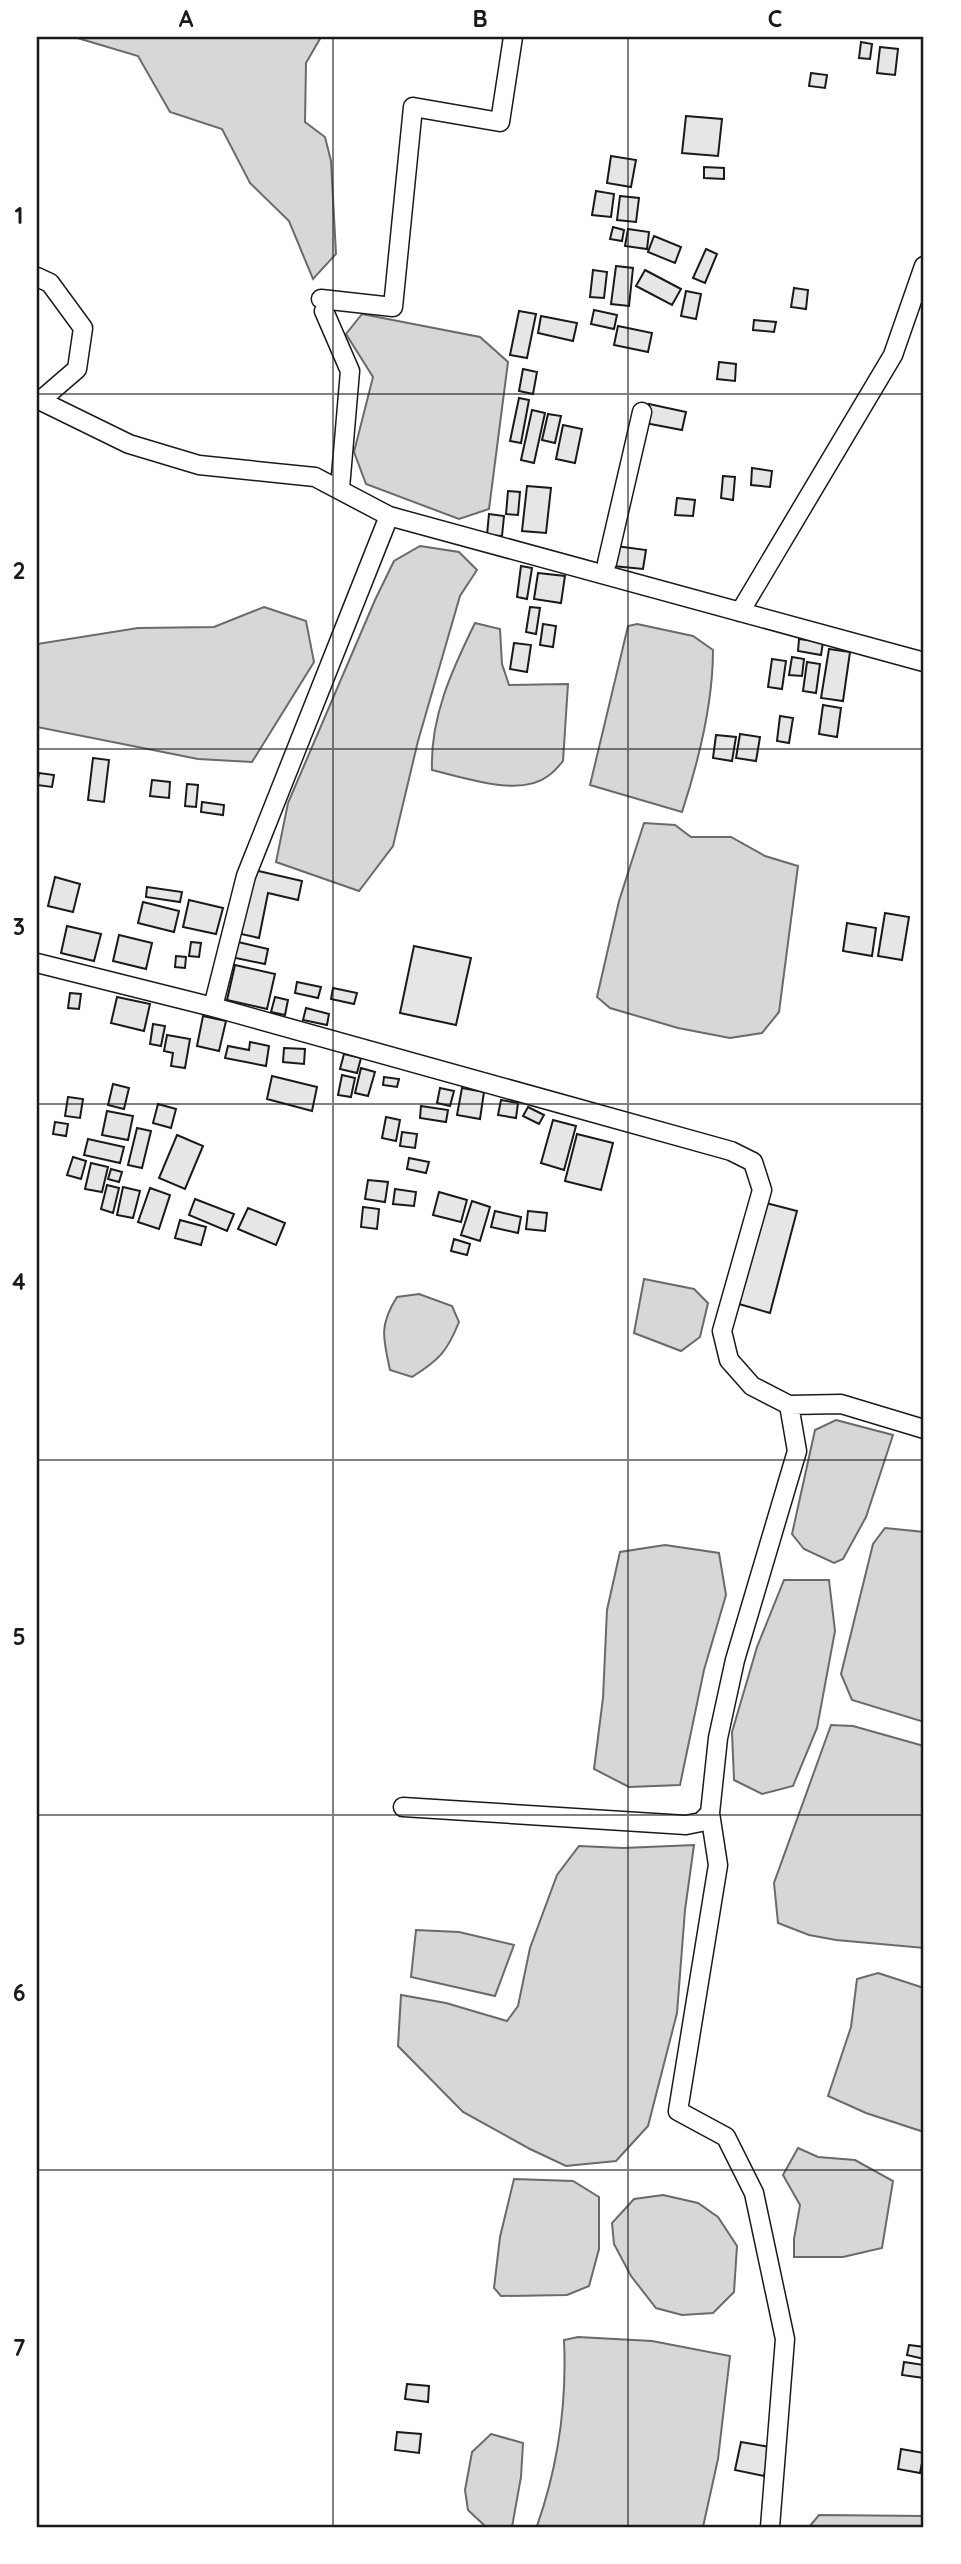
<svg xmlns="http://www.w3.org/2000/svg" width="961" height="2564" font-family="Quicksand,sans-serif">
	<rect width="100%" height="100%" fill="#fff"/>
	<path fill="#d7d7d7" stroke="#6a6a6a" stroke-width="2" d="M74,37H321L306,63L305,122L325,137L331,161L336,254L313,279L289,221L250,183L222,129L170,112L138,56Z
		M362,314L480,337L508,362L489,509L459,519L366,484L354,452L373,377L346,334Z
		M420,546L459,552L477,570L460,596L418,741L393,846L359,891L276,862L288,803L375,600L394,561Z
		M264,607L306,621L314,662L252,762L198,759L37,727V644L138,628L214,627Z
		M475,623L500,629L502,664L509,685L568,684L563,761C559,766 554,772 548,776C520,798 463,777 432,770C430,717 452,670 475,623Z
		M637,624L693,636L713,650C713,704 699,760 682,812L590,785L628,626Z
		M644,823L675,825L691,837H731L765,856L798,866L779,1012L762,1033L730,1038L678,1028L610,1008L597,997L619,901Z
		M644,1279L694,1289L708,1303L700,1337L681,1351L634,1333Z
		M419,1294L452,1306L459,1322C447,1352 439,1360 412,1377L390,1370C383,1338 379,1325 397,1297Z
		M836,1420L893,1435L866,1517L843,1559L834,1563L804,1549L792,1534L815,1430Z
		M885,1528L924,1532V1722L852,1700L841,1674L873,1544Z
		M665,1545L719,1553L726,1595L704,1670L680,1785L629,1787L594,1769L603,1698L607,1610L620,1552Z
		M784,1580H829L835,1631L817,1728L793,1786L762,1794L734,1780L732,1732L757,1647Z
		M831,1725L853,1726L924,1746V1948L836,1940L809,1935L778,1923L774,1883Z
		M694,1845L685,1910L677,2013L648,2126L616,2161L566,2166L530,2149L463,2112L398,2046L401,1995L446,2003L507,2021L518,2006L530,1948L557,1875L579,1846L623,1848Z
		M416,1930L459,1932L514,1945L495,1996L411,1977Z
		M878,1973L924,1988V2132L866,2113L828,2096L851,2027L857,1979Z
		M798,2148L818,2157L855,2160L893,2181L882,2248L843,2257H794V2239L800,2205L783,2175Z
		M514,2179L573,2181L599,2197V2249L589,2286L567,2295L501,2296L494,2288L500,2237Z
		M663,2195L698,2203L718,2217L737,2246L734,2292L713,2313L682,2315L656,2308L631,2276L614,2244L612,2223L634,2199Z
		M578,2337L652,2341L730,2356L718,2459L703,2527L537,2526C558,2466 567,2404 564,2340Z
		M491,2434L523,2443L521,2477L512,2527H486L468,2510L465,2490L472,2452Z
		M819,2515L924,2516V2527H809Z"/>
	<path fill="#e6e6e6" stroke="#1a1a1a" stroke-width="2" d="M861,42L872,44L870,59L859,58Z
		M880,47L898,49L895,75L877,73Z
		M811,73L827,75L825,88L809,86Z
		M686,116L722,119L718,156L682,153Z
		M611,156L636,160L631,187L607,183Z
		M704,167L724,168V179L704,178Z
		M596,191L614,194L611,217L592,215Z
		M620,196L639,198L636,222L617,220Z
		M613,227L624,230L622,241L610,239Z
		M628,229L649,232L647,249L625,246Z
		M654,236L681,247L675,263L648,252Z
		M706,249L717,254L705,283L693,278Z
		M616,266L633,268L629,306L611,304Z
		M593,270L607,272L604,298L590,297Z
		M645,270L681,289L672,305L636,286Z
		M794,288L808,290L806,309L791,307Z
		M686,291L701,294L696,319L681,316Z
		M594,310L617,315L614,329L591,324Z
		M519,311L536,314L527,358L510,355Z
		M541,316L577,323L573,341L538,333Z
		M754,320L776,322L774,332L753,330Z
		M618,326L652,333L648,352L614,345Z
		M719,362L736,364L735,381L717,379Z
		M523,369L537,372L533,394L519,391Z
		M519,398L529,400L521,443L510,441Z
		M649,404L686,412L682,430L645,423Z
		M532,410L545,413L534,463L521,460Z
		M548,414L561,416L555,443L542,440Z
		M563,425L582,429L575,463L556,459Z
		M752,468L772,471L770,487L751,485Z
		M723,476L735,477L733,500L721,498Z
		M527,486L551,488L546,533L522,531Z
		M508,491L520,492L518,515L506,514Z
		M677,498L695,500L693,516L675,515Z
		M489,514L504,516L502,536L487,535Z
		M616,546L646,550L643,569L613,566Z
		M521,566L532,568L527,599L517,597Z
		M538,573L565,576L561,603L534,599Z
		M530,607L540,608L536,634L526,632Z
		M543,624L556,626L553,647L540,645Z
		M799,639L823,642L821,655L798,651Z
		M514,643L531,645L527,672L510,669Z
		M829,649L850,652L843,701L821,698Z
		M792,657L804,659L802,676L789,675Z
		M772,659L786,661L782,689L768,687Z
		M807,662L820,664L816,693L803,691Z
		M823,705L841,708L837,737L819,734Z
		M780,716L793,718L789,743L777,741Z
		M740,734L760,737L756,761L736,758Z
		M716,735L736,737L732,761L713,758Z
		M93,758L109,760L104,802L88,800Z
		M39,773L54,775L52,787L37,785Z
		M152,780L170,782L169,798L150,796Z
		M187,784L198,785L196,807L185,806Z
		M202,802L224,805L223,815L201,812Z
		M254,870L302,881L298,900L268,893L259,938L241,934Z
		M55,877L80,884L73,912L48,906Z
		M147,887L182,892L180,902L146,897Z
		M189,900L223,908L216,934L183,927Z
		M143,902L179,911L174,932L138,923Z
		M885,913L909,917L902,960L878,956Z
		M847,923L876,928L872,956L843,951Z
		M67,926L101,934L94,961L61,953Z
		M119,935L152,943L146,969L113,961Z
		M234,941L268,949L265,964L231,957Z
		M191,942L201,943L199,957L189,956Z
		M414,946L471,958L456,1025L400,1013Z
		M176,956L186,957L185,968L175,967Z
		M235,965L275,974L267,1009L227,1000Z
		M297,982L321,987L318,998L295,993Z
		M333,988L357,993L354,1004L331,999Z
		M70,993L81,994L79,1009L68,1008Z
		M117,997L150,1004L144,1031L111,1023Z
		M275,997L288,1000L285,1015L271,1012Z
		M306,1008L329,1014L327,1025L303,1020Z
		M203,1016L226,1021L219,1051L197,1046Z
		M153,1024L165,1026L161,1046L150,1044Z
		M167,1035L190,1039L185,1068L171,1066L173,1053L164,1051Z
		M250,1042L269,1046L266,1066L225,1058L228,1046L249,1050Z
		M284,1048L305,1049L304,1064L283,1062Z
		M344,1054L361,1058L357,1073L340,1069Z
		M361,1068L375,1072L368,1096L355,1093Z
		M342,1075L355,1078L351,1097L338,1095Z
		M272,1076L317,1087L312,1111L267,1099Z
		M384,1077L399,1079L397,1087L383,1085Z
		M113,1084L129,1088L124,1109L108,1105Z
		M440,1088L454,1091L450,1106L437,1103Z
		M462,1088L484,1092L480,1119L457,1115Z
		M68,1097L83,1099L80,1118L65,1116Z
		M501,1100L518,1103L516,1118L498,1115Z
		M158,1104L176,1109L171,1128L153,1123Z
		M421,1106L448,1110L446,1122L420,1118Z
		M528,1107L544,1115L539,1124L523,1116Z
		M107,1111L133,1116L128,1140L102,1135Z
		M386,1117L400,1120L396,1141L382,1138Z
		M553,1120L576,1126L564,1170L541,1163Z
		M55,1122L68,1124L66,1136L53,1134Z
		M137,1128L151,1131L142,1168L128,1165Z
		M402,1132L417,1134L415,1148L400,1146Z
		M577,1134L613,1143L601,1190L565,1181Z
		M177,1135L203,1146L185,1189L159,1178Z
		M88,1139L124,1147L120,1163L84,1155Z
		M73,1157L86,1161L81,1179L67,1175Z
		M409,1158L429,1162L426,1173L407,1169Z
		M91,1163L108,1167L102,1192L85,1189Z
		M111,1169L122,1172L119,1182L108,1179Z
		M368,1180L388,1182L385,1202L365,1199Z
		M107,1185L119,1188L113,1213L101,1209Z
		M123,1187L140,1191L133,1218L117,1215Z
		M150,1188L170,1195L159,1229L138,1222Z
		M395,1189L416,1192L414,1206L393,1204Z
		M439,1192L467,1200L461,1222L433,1215Z
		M195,1199L234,1214L227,1231L189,1215Z
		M472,1201L490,1207L480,1241L461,1235Z
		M766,1203L797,1211L770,1313L739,1304Z
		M363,1207L379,1209L377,1229L361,1227Z
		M248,1208L285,1223L276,1245L238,1229Z
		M495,1211L521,1217L518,1233L491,1227Z
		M528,1211L547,1213L545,1231L526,1229Z
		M180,1220L206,1227L201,1245L175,1238Z
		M454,1239L470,1244L467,1255L451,1251Z
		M909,2345L924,2347V2359L907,2355Z
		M904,2362L924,2365V2378L902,2375Z
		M407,2384L429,2386L428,2402L405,2399Z
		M397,2432L421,2434L419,2453L395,2450Z
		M741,2442L770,2447L764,2476L735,2470Z
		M901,2449L924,2453L920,2473L898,2469Z"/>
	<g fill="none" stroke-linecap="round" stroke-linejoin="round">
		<g stroke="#1a1a1a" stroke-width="21">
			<path id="minor" d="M37,277L50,283L83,328L77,369L41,400
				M321,299L393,307L413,107L500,122L513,37
				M324,311L350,371L340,488
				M37,399L129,444L199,465L315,477L389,516
				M607,563L642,412
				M740,612L893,355L924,266
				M37,963L213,1007L731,1151L753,1162L762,1190L722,1331L729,1360L752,1386L789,1405L797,1451L735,1660L718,1738L710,1813L701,1822L686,1825L403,1807
				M213,1007L246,876L389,516L924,662
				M789,1405L841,1404L924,1429
				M710,1813L718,1865L678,2111L726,2137L754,2193L785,2339L770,2527"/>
		</g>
		<use href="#minor" stroke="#fff" stroke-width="18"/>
	</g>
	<path fill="none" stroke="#1a1a1a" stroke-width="2" stroke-opacity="0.55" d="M333,37V2527M628,37V2527M37,394H924M37,749H924M37,1104H924M37,1460H924M37,1815H924M37,2170H924"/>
	<rect width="961" height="2564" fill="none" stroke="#ffffff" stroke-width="77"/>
	<rect x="38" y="38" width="884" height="2488" fill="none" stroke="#1a1a1a" stroke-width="2.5"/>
	<g font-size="23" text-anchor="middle" font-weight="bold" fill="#1a1a1a">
		<text x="186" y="27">A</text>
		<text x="480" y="27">B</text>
		<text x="775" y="27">C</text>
		<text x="19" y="224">1</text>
		<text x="19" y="579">2</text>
		<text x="19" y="935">3</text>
		<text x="19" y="1290">4</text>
		<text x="19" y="1645">5</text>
		<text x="19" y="2001">6</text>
		<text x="19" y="2356">7</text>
	</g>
</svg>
